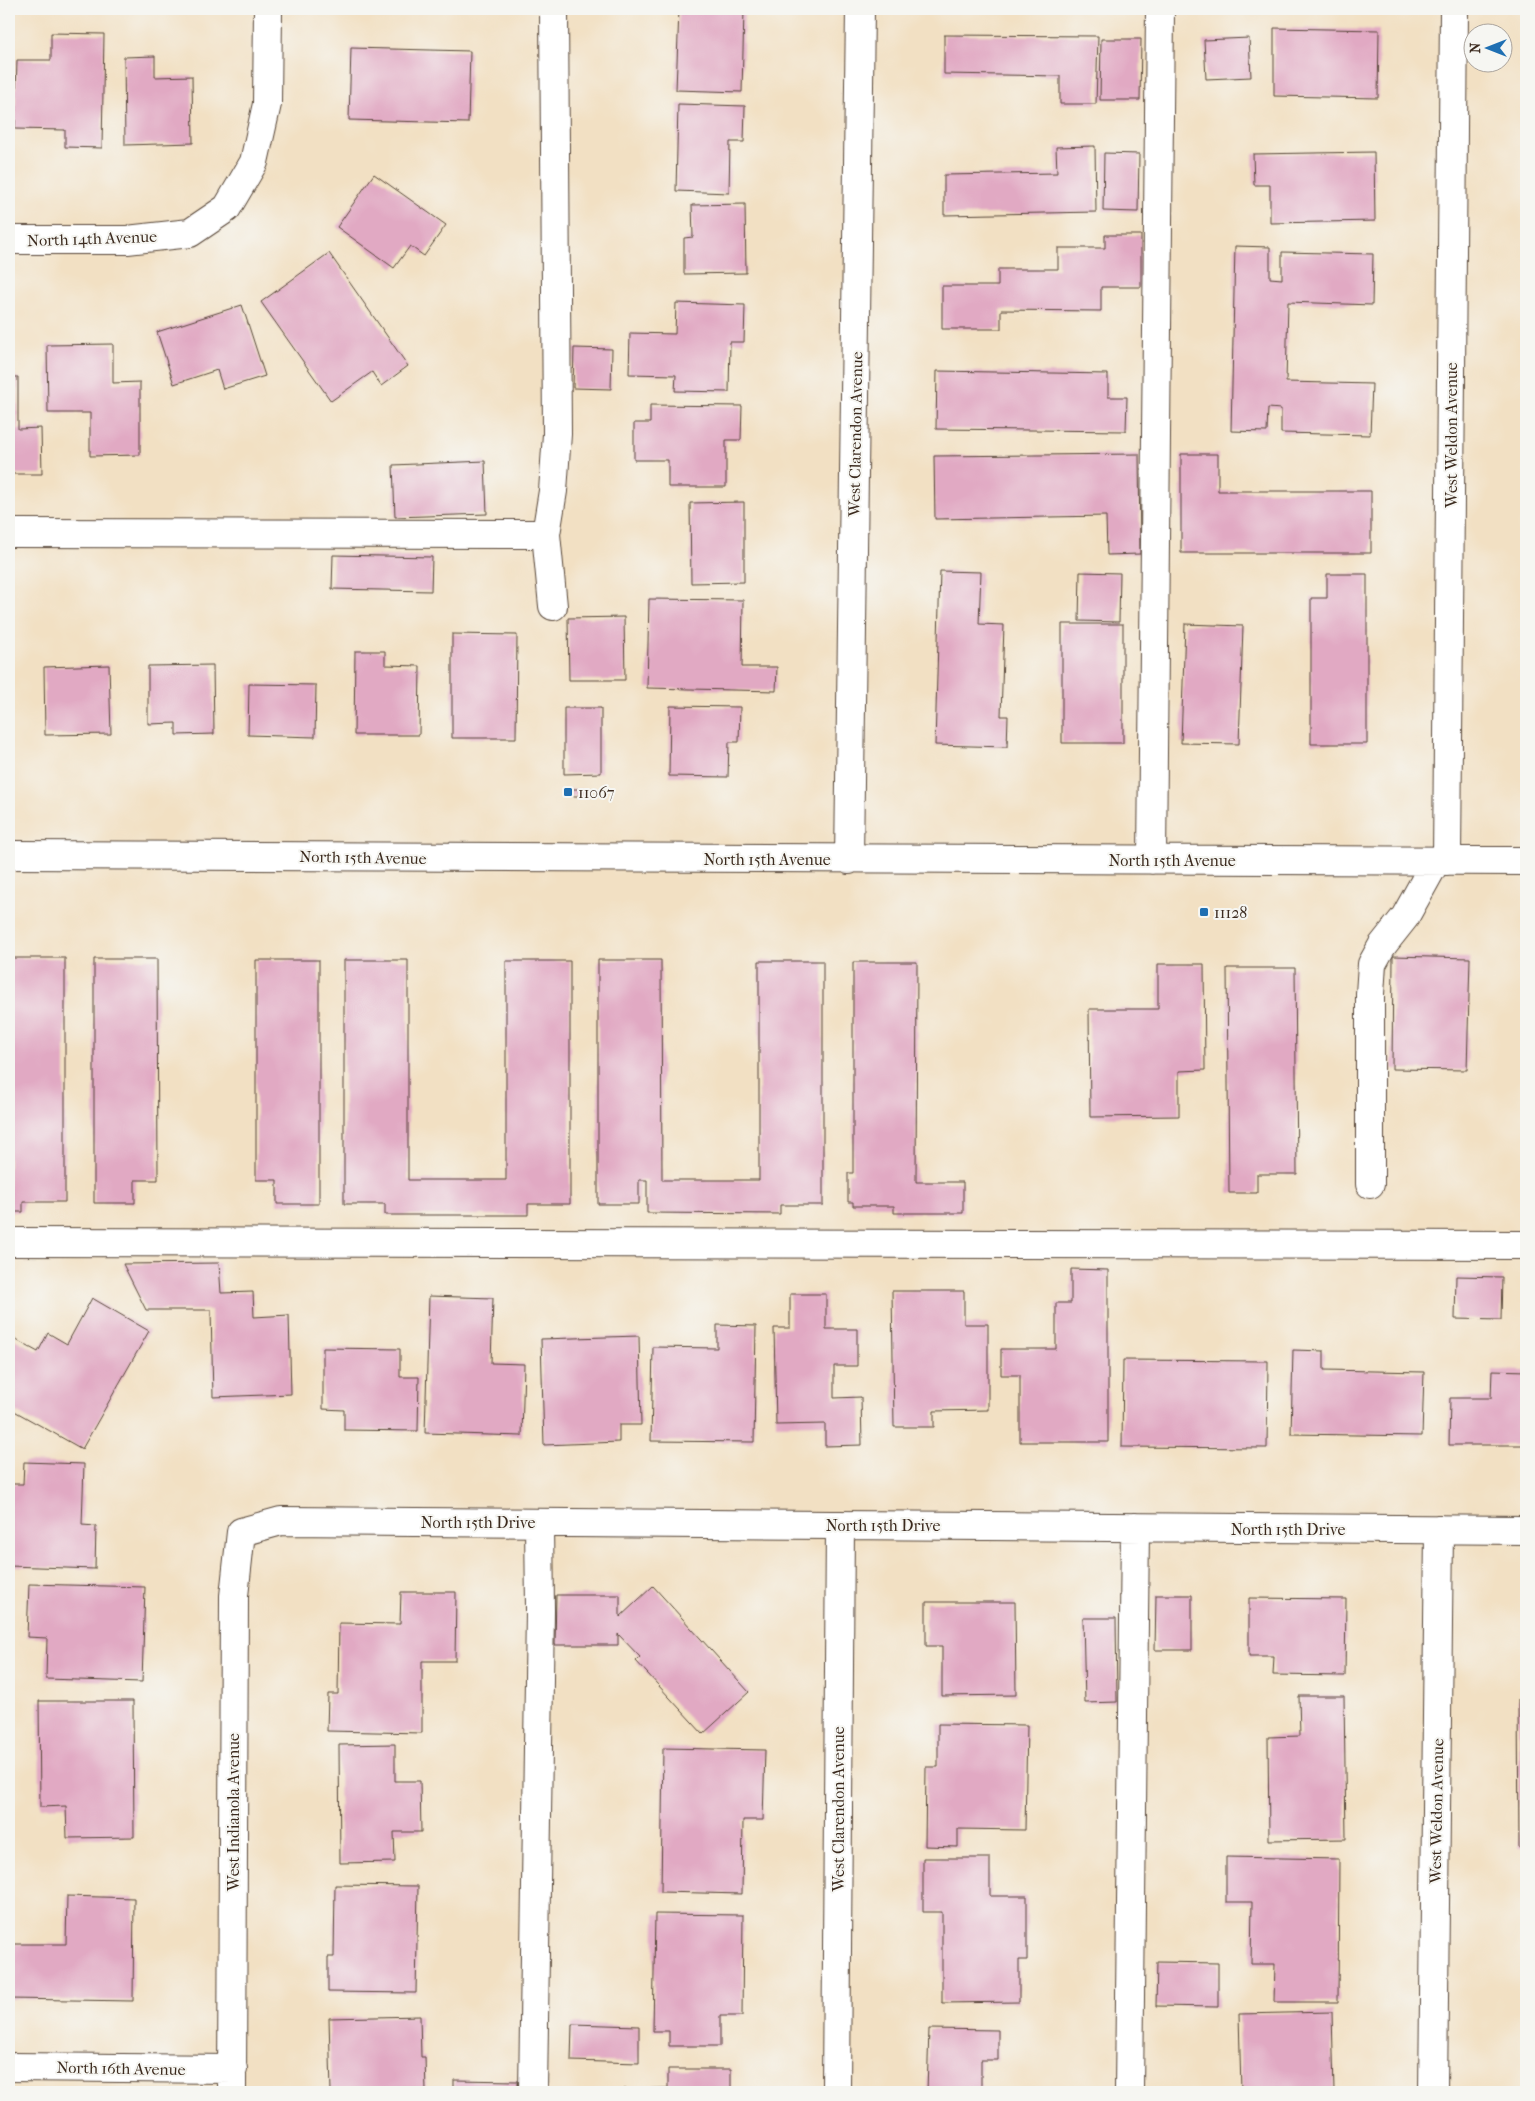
<svg xmlns="http://www.w3.org/2000/svg" width="1535" height="2101" font-family="'IM FELL French Canon',serif">
	<rect width="100%" height="100%" fill="#f6f6f2"/>
	<filter id="ink" filterUnits="userSpaceOnUse"><feTurbulence type="fractalNoise" baseFrequency=".02" numOctaves="2"/><feDisplacementMap in="SourceGraphic" scale="10" xChannelSelector="R" yChannelSelector="G"/><feConvolveMatrix kernelMatrix="1 2 1 2 8 2 1 2 1" color-interpolation-filters="sRGB"/></filter>
	<filter id="wash" filterUnits="userSpaceOnUse"><feTurbulence type="fractalNoise" baseFrequency=".0096" numOctaves="4" result="noise"/><feDisplacementMap in="SourceGraphic" scale="20" xChannelSelector="R" yChannelSelector="G"/><feGaussianBlur stdDeviation="1.12" result="paint"/><feColorMatrix in="noise" values="0 0 0 0 0 0 0 0 0 0 0 0 0 0 0 0 0 1.4 0 .05"/><feComposite in="paint" operator="in"/></filter>
	<g filter="url(#wash)">
		<rect width="100%" height="100%" fill="#f2e0c3"/>
		<g id="blocks">
			<path fill="#e1a9c3" d="M679,9H744L742,92L676,90Z
				M1274,28L1379,30L1378,98L1274,96Z
				M51,33L104,34L102,148L65,147V130L15,129L17,60H51Z
				M944,35L1098,36L1096,104H1060V76L944,74Z
				M1249,38L1251,77L1206,79L1204,40Z
				M1101,39H1141L1140,100H1100Z
				M351,48L470,51L468,123L349,120Z
				M155,56V77L192,76L193,143L125,145L124,57Z
				M678,104L745,106L744,142H730L729,193L676,191Z
				M1095,146L1096,212L944,215V175L1057,173L1056,147Z
				M1374,152L1375,221L1270,223V185H1254L1253,154Z
				M1104,153L1139,154L1138,212L1103,211Z
				M374,174L446,225L424,256L410,246L394,268L337,227Z
				M745,204L746,273L684,274V238L693,237L692,205Z
				M1105,235H1141V287H1101V311L1001,310V329H942V286H998V269H1058V248H1105Z
				M1235,246L1270,247V278L1282,279V252L1373,254L1372,305L1288,302L1286,382L1372,384L1370,435L1281,433V409L1268,408L1267,432L1231,431Z
				M329,253L408,366L381,386L372,372L331,401L261,302Z
				M676,303L745,305L744,342H730L729,392L675,391L676,375L629,374L630,333L675,334Z
				M242,305L265,376L223,389L217,370L174,384L157,332Z
				M113,344V383L140,382V455L90,456V413H48L47,345Z
				M574,348L612,349L611,389L573,388Z
				M937,371L1108,374V397H1127L1126,431L936,429Z
				M9,377H18V429L41,428L42,474H9Z
				M650,405L742,406L741,440H726V487H668V460H634V423H650Z
				M1139,454L1140,554L1107,555L1106,516L935,519L934,456Z
				M1181,454H1218V491H1371V553H1181Z
				M485,461L487,514L395,517L393,465Z
				M744,502V582L691,583L690,503Z
				M333,555L432,557L431,591L332,589Z
				M940,571L981,572L979,624L1004,625L1001,716H1008L1007,747L935,745Z
				M1080,572L1120,573L1119,622L1079,621Z
				M1327,574H1367V744H1311V598H1327Z
				M649,599L743,600L742,667H777L776,691L647,688Z
				M624,617L625,680H569L568,618Z
				M1062,624H1123V743H1062Z
				M1185,624L1243,626L1239,744L1181,743Z
				M452,634L517,635L516,738H452Z
				M355,651H385V665L420,666L419,735H354Z
				M109,665L111,734L45,735L44,667Z
				M213,665L214,734L176,735V723L148,724V666Z
				M1524,677H1526V749H1523Z
				M249,684L316,685L315,737L248,735Z
				M670,706L740,707L739,742H729L728,777L669,776Z
				M564,708H601V773L564,774Z
				M564,789H583V796H564Z
				M1393,956L1470,958L1467,1070L1392,1069Z
				M9,958H65V1202H23V1212H9Z
				M94,959H157L158,1180H135V1203H94Z
				M256,960H319V1204H277V1180H256Z
				M344,960H408V1180H506V961H570V1204H528V1215H385V1204H344Z
				M598,960H661L662,1180H759V961H823V1205H780V1214L647,1213V1180H639V1204H598Z
				M853,962H917L916,1182H963V1213H894V1206H853V1202H848V1173H853Z
				M1158,964H1204L1205,1070L1179,1071V1116L1090,1117L1089,1009H1158Z
				M1227,968H1295L1297,1174H1257V1193H1229Z
				M219,1263L221,1293L253,1292L254,1317L289,1315L291,1394L213,1397L211,1310H146L123,1264Z
				M1071,1269L1108,1270V1442H1020V1375H1001V1349H1056V1303H1071Z
				M1456,1276L1502,1277L1501,1320L1455,1319Z
				M892,1291H964V1324H988V1410L934,1411V1427H894Z
				M790,1294H826V1329H857V1366H834V1398L861,1397L862,1445L825,1446V1424L776,1425L774,1328H790Z
				M429,1296L493,1298L491,1363L524,1364L522,1436L425,1433Z
				M92,1298L149,1331L82,1449L9,1408V1336L38,1352L48,1333L67,1344Z
				M717,1325L756,1326L754,1442L651,1441L653,1347L717,1348Z
				M639,1336L641,1425H619V1442L544,1445L541,1339Z
				M323,1348L400,1349V1377H419L418,1431L344,1430V1410L323,1409Z
				M1293,1350L1324,1351V1370L1424,1372L1422,1436L1291,1434Z
				M1123,1360L1268,1361L1267,1448L1122,1447Z
				M1492,1370L1526,1371V1445H1449L1450,1398H1491Z
				M24,1462L84,1464L82,1525L96,1526L95,1569L9,1566V1484H23Z
				M29,1584L145,1587L142,1682L46,1679L47,1638L27,1637Z
				M653,1586L749,1692L703,1734L636,1661L640,1657L618,1634V1645H555L556,1595H620V1617Z
				M401,1592H456L455,1661H422V1733L327,1731L328,1694H338L339,1623L400,1624Z
				M1156,1595H1192V1650H1155Z
				M1249,1598L1346,1599L1345,1676L1273,1675L1274,1656H1249Z
				M926,1602H1015L1016,1695L942,1696V1646H926Z
				M1083,1618H1116L1117,1702L1085,1703Z
				M1299,1696H1344L1346,1839L1269,1840L1268,1737L1300,1736Z
				M1518,1699H1526V1848H1519Z
				M39,1701H133L134,1837L67,1838L66,1806L40,1807Z
				M938,1724L1027,1725L1025,1830L958,1829V1847L925,1846L926,1767H938Z
				M395,1744V1781H420L421,1832H394L395,1862L340,1863L339,1745Z
				M663,1748L765,1750L763,1820H743L742,1894L661,1892Z
				M1226,1857L1339,1859L1338,2002H1274L1275,1964H1251L1252,1902H1226Z
				M923,1858H990V1896H1027V1960H1019V2002L942,2003V1912H923Z
				M335,1885L418,1886L416,1993L328,1992V1957H334Z
				M67,1896L134,1898L133,2001L9,1999V1944H66Z
				M655,1914L743,1915L742,2016H720V2046H669V2031H653Z
				M1157,1962L1218,1963V2007L1156,2006Z
				M1332,2012L1334,2092H1241L1239,2014Z
				M420,2016L421,2057H425L426,2092H331L329,2018Z
				M572,2024L639,2026V2063L571,2061Z
				M929,2029L998,2030V2060H981V2092H927Z
				M668,2069H731V2092H624V2089L668,2088Z
				M454,2080L518,2081V2092H454Z"/>
		</g>
	</g>
	<g filter="url(#ink)">
		<use href="#blocks" fill-opacity="0" stroke="#564537" stroke-width="1"/>
		<g fill="none" stroke-linecap="round" stroke-linejoin="round">
			<g stroke="#564537" stroke-width="30">
				<path id="minor" d="M9,240H127L190,233L227,208L254,162L267,104L268,9
					M9,533L546,534
					M553,606L546,534L553,491L557,434L554,9
					M9,855L1526,861
					M849,860L860,9
					M1152,860L1160,9
					M1447,861L1454,9
					M1370,1184V994L1372,964L1382,946L1405,917L1436,861
					M9,1242L1526,1245
					M9,2067L233,2069
					M232,2092L234,1596L241,1532L281,1521L1526,1530
					M533,2092L540,1610L539,1523
					M836,2092L840,1525
					M1129,2092L1135,1527
					M1433,2092L1439,1529"/>
			</g>
			<use href="#minor" stroke="#fff" stroke-width="28"/>
		</g>
	</g>
	<g fill="#1f6fb2" stroke="#f6f6f2" stroke-width="2">
		<rect x="563" y="787" width="10" height="10" rx="2.5"/>
		<rect x="1199" y="907" width="10" height="10" rx="2.5"/>
	</g>
	<g text-anchor="middle" stroke-width="4" stroke-linejoin="round" paint-order="stroke">
		<g font-size="16" fill="#3b2a1e" stroke="#f6f6f2">
			<text transform="translate(92 238) rotate(-2)" y="6">North 14th Avenue</text>
			<text transform="translate(855 434) rotate(-89)" y="6">West Clarendon Avenue</text>
			<text transform="translate(1451 435) rotate(-90)" y="6">West Weldon Avenue</text>
			<text transform="translate(363 857) rotate(1)" y="6">North 15th Avenue</text>
			<text x="767" y="865">North 15th Avenue</text>
			<text x="1172" y="866">North 15th Avenue</text>
			<text x="478" y="1528">North 15th Drive</text>
			<text x="883" y="1531">North 15th Drive</text>
			<text x="1288" y="1535">North 15th Drive</text>
			<text transform="translate(838 1809) rotate(-90)" y="6">West Clarendon Avenue</text>
			<text transform="translate(1436 1811) rotate(-89)" y="6">West Weldon Avenue</text>
			<text transform="translate(233 1812) rotate(-90)" y="6">West Indianola Avenue</text>
			<text transform="translate(121 2068) rotate(1)" y="6">North 16th Avenue</text>
		</g>
		<g font-size="16" fill="#3b2a1e" stroke="#f6f6f2" text-anchor="start">
			<text x="578" y="798">11067</text>
			<text x="1214" y="918">11128</text>
		</g>
	</g>
	<rect width="1535" height="2101" fill="none" stroke="#f6f6f2" stroke-width="30"/>
	<g transform="translate(1488 48) rotate(270)"><circle r="24" fill="#f6f6f2" stroke="#aba49d"/>
	<path d="M0-4L9 19L0 12L-9 19Z" fill="#1f6fb2"/>
	<text y="-8" font-size="14" font-weight="bold" text-anchor="middle" fill="#3b2a1e">N</text>
	</g>
</svg>
